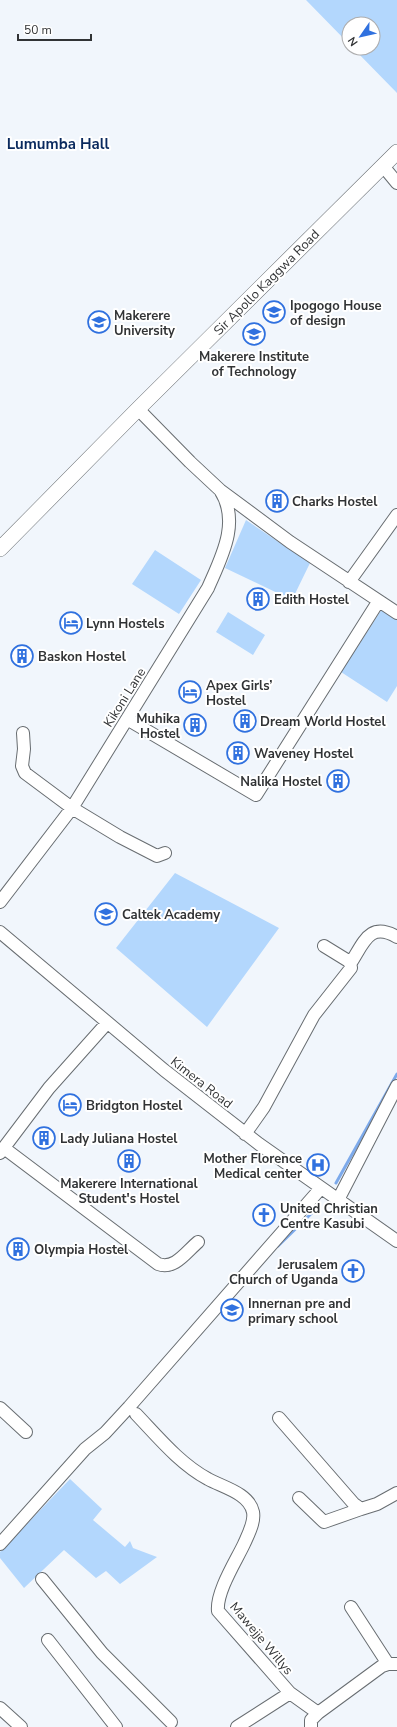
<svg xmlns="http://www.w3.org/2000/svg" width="397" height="1727" font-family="'Nunito Sans',sans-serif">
	<rect width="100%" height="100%" fill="#f1f6fc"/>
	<path fill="#b3d7fd" d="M306,0H397V93L353,48H373V24H349V44Z
		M246,520L310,563L292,600L225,568Z
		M155,550L201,580L179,614L132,584Z
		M382,609L397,619V686L387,702L341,672Z
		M228,612L265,635L253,655L216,632Z
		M175,873L279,928L207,1027L116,948Z
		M70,1479L102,1509L93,1520L125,1547L130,1541L133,1548L157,1557L120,1584L106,1571L96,1578L64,1550L24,1588L0,1558V1552Z"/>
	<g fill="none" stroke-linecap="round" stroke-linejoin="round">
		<path stroke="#7daaeb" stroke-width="3" d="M336,1183L397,1074
			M278,1246L318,1207"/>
		<g stroke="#686d71" stroke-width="14">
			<path id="minor" d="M383,166L397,183
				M138,409L190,462L220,490L290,542L397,613
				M349,582L397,515
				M127,719L256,795L378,602
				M23,733L24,749L22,766L25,773L72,808L120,837L157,856L165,853
				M0,902L72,808L208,588C221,558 241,522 220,490
				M0,932L164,1070L259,1144L397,1241
				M350,964C364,943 369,921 397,937
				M245,1134L264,1107L314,1015L351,968L350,962L324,946
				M4,1148L158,1264C175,1270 186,1252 198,1242
				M0,1153L49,1088L107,1023
				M338,1200L397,1086
				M0,1408L26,1432
				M136,1414C158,1437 180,1464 208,1479C222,1487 249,1493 253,1512C255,1522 248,1535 244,1544C236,1561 216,1592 218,1611L290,1693L318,1713L382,1666L388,1664H397
				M279,1418L354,1504L361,1509L377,1504L397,1493
				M299,1498L324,1522L361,1509
				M0,1544L85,1449L105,1433L129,1407L321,1188
				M42,1579L102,1653L171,1722
				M351,1607L388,1664
				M48,1640L116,1727
				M0,1708L21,1727
				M237,1727L290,1693
				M311,1727V1720L318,1713"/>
		</g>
		<g stroke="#686d71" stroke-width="16">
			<path id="major" d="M0,549L138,409L397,152"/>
		</g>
		<use href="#minor" stroke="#fff" stroke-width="12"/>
		<use href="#major" stroke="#fff" stroke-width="15"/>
	</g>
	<defs>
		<g id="university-ring" transform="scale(1.15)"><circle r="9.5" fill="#fff" stroke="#3071df" stroke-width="1.5"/><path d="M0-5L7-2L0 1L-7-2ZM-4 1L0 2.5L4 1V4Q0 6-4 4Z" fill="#3071df"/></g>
		<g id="building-ring" transform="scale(1.15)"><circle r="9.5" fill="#fff" stroke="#3071df" stroke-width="1.5"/><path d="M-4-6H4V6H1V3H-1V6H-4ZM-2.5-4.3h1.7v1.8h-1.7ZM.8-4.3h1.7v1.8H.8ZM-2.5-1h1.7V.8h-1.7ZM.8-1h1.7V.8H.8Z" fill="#3071df"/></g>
		<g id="hotel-ring" transform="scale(1.15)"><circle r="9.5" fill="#fff" stroke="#3071df" stroke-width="1.5"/><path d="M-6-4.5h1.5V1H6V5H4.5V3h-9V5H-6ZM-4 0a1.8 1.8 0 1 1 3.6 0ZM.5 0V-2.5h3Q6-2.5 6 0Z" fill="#3071df"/></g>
		<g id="school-ring" transform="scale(1.15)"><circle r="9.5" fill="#fff" stroke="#3071df" stroke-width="1.5"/><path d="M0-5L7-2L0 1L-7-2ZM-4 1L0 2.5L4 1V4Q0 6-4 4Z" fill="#3071df"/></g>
		<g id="hospital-ring" transform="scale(1.15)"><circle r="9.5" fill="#fff" stroke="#3071df" stroke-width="1.5"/><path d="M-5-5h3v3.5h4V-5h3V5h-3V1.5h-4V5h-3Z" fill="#3071df"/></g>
		<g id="church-ring" transform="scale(1.15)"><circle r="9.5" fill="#fff" stroke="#3071df" stroke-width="1.5"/><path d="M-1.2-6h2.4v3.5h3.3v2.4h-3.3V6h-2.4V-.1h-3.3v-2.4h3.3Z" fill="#3071df"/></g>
	</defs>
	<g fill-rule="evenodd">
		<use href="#university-ring" x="274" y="312"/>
		<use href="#university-ring" x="99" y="322"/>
		<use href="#university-ring" x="254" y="334"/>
		<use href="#building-ring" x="277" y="501"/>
		<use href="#building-ring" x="258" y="599"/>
		<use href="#hotel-ring" x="71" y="623"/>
		<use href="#building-ring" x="22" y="656"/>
		<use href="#hotel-ring" x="190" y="692"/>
		<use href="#building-ring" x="245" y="721"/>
		<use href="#building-ring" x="195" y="725"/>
		<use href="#building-ring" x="238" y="753"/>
		<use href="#building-ring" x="338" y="781"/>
		<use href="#school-ring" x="106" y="914"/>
		<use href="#hotel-ring" x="70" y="1105"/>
		<use href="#building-ring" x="44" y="1138"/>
		<use href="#building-ring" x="129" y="1161"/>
		<use href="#hospital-ring" x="318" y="1165"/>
		<use href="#church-ring" x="264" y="1215"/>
		<use href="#building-ring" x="18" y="1249"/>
		<use href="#church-ring" x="353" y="1271"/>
		<use href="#school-ring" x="232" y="1310"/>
	</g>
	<g text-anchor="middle" stroke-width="4" stroke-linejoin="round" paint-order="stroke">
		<g font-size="13" fill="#313335" stroke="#fff">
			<text transform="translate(266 282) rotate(-45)" y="5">Sir Apollo Kaggwa Road</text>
			<text transform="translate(124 697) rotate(-58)" y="5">Kikoni Lane</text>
			<text transform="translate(202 1082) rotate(38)" y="5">Kimera Road</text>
			<text transform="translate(262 1638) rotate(50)" y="5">Mawejje Willys</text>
		</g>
		<g font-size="13" font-weight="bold" fill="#313335" stroke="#fff" text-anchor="start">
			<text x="290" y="310">Ipogogo House<tspan x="290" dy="15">of design</tspan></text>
			<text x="114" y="320">Makerere<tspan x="114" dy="15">University</tspan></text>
			<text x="254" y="361" text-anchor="middle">Makerere Institute<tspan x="254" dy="15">of Technology</tspan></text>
			<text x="292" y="506">Charks Hostel</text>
			<text x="274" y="604">Edith Hostel</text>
			<text x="86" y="628">Lynn Hostels</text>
			<text x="38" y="661">Baskon Hostel</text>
			<text x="206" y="690">Apex Girls’<tspan x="206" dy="15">Hostel</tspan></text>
			<text x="180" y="723" text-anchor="end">Muhika<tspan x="180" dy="15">Hostel</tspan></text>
			<text x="260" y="726">Dream World Hostel</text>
			<text x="254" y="758">Waveney Hostel</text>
			<text x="322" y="786" text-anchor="end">Nalika Hostel</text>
			<text x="122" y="919">Caltek Academy</text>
			<text x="86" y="1110">Bridgton Hostel</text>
			<text x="60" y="1143">Lady Juliana Hostel</text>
			<text x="302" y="1163" text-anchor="end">Mother Florence<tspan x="302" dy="15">Medical center</tspan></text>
			<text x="129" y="1188" text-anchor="middle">Makerere International<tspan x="129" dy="15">Student's Hostel</tspan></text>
			<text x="280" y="1213">United Christian<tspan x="280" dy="15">Centre Kasubi</tspan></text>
			<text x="34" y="1254">Olympia Hostel</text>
			<text x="338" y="1269" text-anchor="end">Jerusalem<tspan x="338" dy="15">Church of Uganda</tspan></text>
			<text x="248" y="1308">Innernan pre and<tspan x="248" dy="15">primary school</tspan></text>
		</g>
		<g font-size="15" font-weight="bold" fill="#0a2a5e" stroke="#fff">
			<text x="58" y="149">Lumumba Hall</text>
		</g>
	</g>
	<g transform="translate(361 36) rotate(236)"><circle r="19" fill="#ffffff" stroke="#adadae"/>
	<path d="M0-3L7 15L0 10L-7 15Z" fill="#3071df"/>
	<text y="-6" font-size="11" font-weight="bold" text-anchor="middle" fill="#313335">N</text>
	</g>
	<path d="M18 34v6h73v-6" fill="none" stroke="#313335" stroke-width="2"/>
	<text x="24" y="34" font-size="12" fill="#313335" stroke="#ffffff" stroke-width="3" paint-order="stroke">50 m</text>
</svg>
